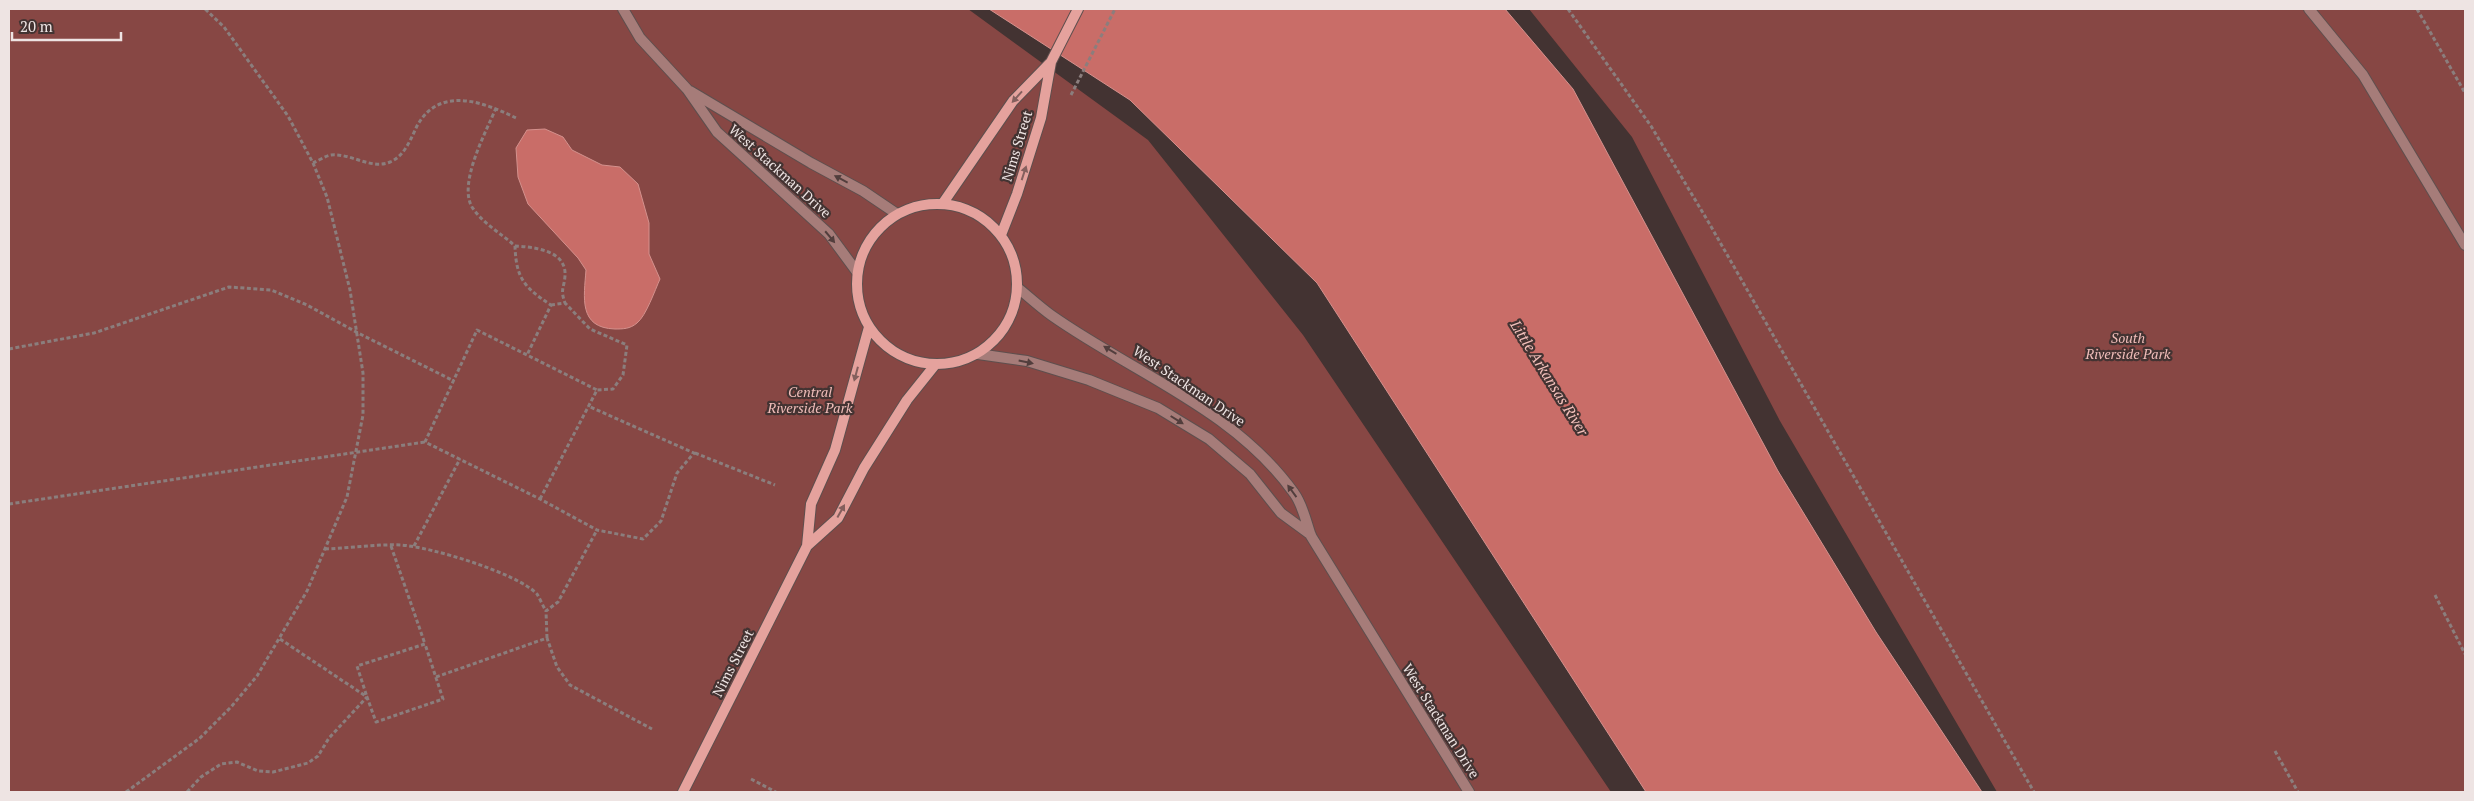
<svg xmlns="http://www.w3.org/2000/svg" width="2474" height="801" font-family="'PT Serif',serif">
	<rect width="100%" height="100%" fill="#433332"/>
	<path fill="#874744" d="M9,9H968L1148,140L1303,335L1611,792H9Z
		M1529,9H2465V792H1997L1780,421L1632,137Z"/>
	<path fill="#c96d68" stroke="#d4918d" d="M989,9H1505L1573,89L1778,471L1876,632L1982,792H1646L1317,283L1130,100Z
		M545,129L563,137L572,150L602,165L620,167L638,184L649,223V254L660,279C655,290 646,316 637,323C630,329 623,329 615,329C578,328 584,297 586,270L578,258L528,204L518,177L516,148L527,130Z"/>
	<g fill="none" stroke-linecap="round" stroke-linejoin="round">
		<g stroke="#5e4f4e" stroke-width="12">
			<path id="lane" d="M2309,9L2363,75L2465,245"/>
		</g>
		<g stroke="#5e4f4e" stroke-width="12">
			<path id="street" d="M623,9L640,38L687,89L717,132L829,234L857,272
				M690,91L811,163L863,191L897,214
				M1018,288C1029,297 1040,307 1051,315C1133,373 1234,409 1294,493C1303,505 1306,522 1311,536L1469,792
				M978,354L1027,361L1089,380L1158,408L1209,439L1250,474L1281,513L1311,535"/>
		</g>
		<g stroke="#5e4f4e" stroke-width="12">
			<path id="secondary" d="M943,203L1013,101L1050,63
				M857 284a80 80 0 1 1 160 0a80 80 0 1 1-160 0Z
				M1001,235L1017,194L1041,118L1051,62L1078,9
				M807,546L838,518L864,468L907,400L935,365
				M683,792L807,546L811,504L835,450L869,327"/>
		</g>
		<path stroke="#8b7e7d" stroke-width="3" stroke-dasharray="4 2.5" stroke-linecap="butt" d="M1568,9L1651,126L1709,223L2034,792
			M2417,9L2465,93
			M1071,95L1115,9
			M496,108C486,132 458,183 472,207C482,223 502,234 515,246C516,279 525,288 551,305L527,355
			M313,163C318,161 325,156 331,155C351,153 371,170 390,162C405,156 411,138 417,126C440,84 486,103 518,119
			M515,246C533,247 567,250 565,276C564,289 560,289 565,303
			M551,305L565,303L590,329L627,345L623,375L613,389L597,390
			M9,349L94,333L229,287L271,290L307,305L358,333L454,381
			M695,453L775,485
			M540,499L597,390L477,330L425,442L540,499L597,530L643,539L661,521L677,473L694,453L588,406
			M9,504L425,442
			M391,546L425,644
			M414,546L460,459
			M325,549C350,548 376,544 401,545C431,547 517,573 537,594C540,599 543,606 546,611
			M2435,595L2465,654
			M547,638L546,611L558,602L597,530
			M280,639L367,697L376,722L443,699L425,644L357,666L367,697
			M436,677L547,638L557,667L570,685L652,729
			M2275,751L2298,792
			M751,779L776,792
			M126,792L200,738L231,707L257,676L307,591L347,497L363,415V373L350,290L327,197L313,163L288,116L224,27L205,9
			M187,792L201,777L221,764L237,762L258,771L273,772L308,763L318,756L329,738L367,697"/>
		<use href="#lane" stroke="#a67c79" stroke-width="10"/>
		<use href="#street" stroke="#a67c79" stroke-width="10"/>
		<use href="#secondary" stroke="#e5a29d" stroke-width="10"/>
	</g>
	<defs><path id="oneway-solid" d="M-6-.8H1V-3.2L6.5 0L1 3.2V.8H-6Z" transform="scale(1.25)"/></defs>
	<g fill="#845f5d">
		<use href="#oneway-solid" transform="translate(1017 97) rotate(132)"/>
		<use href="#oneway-solid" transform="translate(1024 173) rotate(-72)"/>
		<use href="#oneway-solid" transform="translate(856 374) rotate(105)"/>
		<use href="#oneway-solid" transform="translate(841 511) rotate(-61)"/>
	</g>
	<g fill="#523e3d">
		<use href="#oneway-solid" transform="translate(841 179) rotate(-152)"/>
		<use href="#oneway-solid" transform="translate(830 237) rotate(50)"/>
		<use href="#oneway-solid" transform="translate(1110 350) rotate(-149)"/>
		<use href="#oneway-solid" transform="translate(1026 362) rotate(12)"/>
		<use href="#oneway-solid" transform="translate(1177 420) rotate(32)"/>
		<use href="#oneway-solid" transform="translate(1292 491) rotate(-126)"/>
	</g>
	<g text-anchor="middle" stroke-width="4.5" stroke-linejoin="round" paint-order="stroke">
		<g font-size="14" fill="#eee4e3" stroke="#433332">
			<text transform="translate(1017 146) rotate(-73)" y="5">Nims Street</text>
			<text transform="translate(780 171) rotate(42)" y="5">West Stackman Drive</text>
			<text transform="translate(1189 386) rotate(34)" y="5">West Stackman Drive</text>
			<text transform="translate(733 663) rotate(-63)" y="5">Nims Street</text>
			<text transform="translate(1441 721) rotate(58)" y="5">West Stackman Drive</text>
		</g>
		<g font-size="14" font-style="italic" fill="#f0bdb9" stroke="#433332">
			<text x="2128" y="343">South<tspan x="2128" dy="16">Riverside Park</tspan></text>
			<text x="810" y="397">Central<tspan x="810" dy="16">Riverside Park</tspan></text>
		</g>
		<g font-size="15" font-style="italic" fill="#f3c0bb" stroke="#433332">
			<text transform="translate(1549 378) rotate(58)" y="5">Little Arkansas River</text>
		</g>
	</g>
	<rect width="2474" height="801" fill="none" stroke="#eee4e3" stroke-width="20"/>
	<path d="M12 32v8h109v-8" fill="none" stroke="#eee4e3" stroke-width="2.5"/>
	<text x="20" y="32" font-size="15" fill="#eee4e3" stroke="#433332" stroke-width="4" paint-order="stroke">20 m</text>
</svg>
